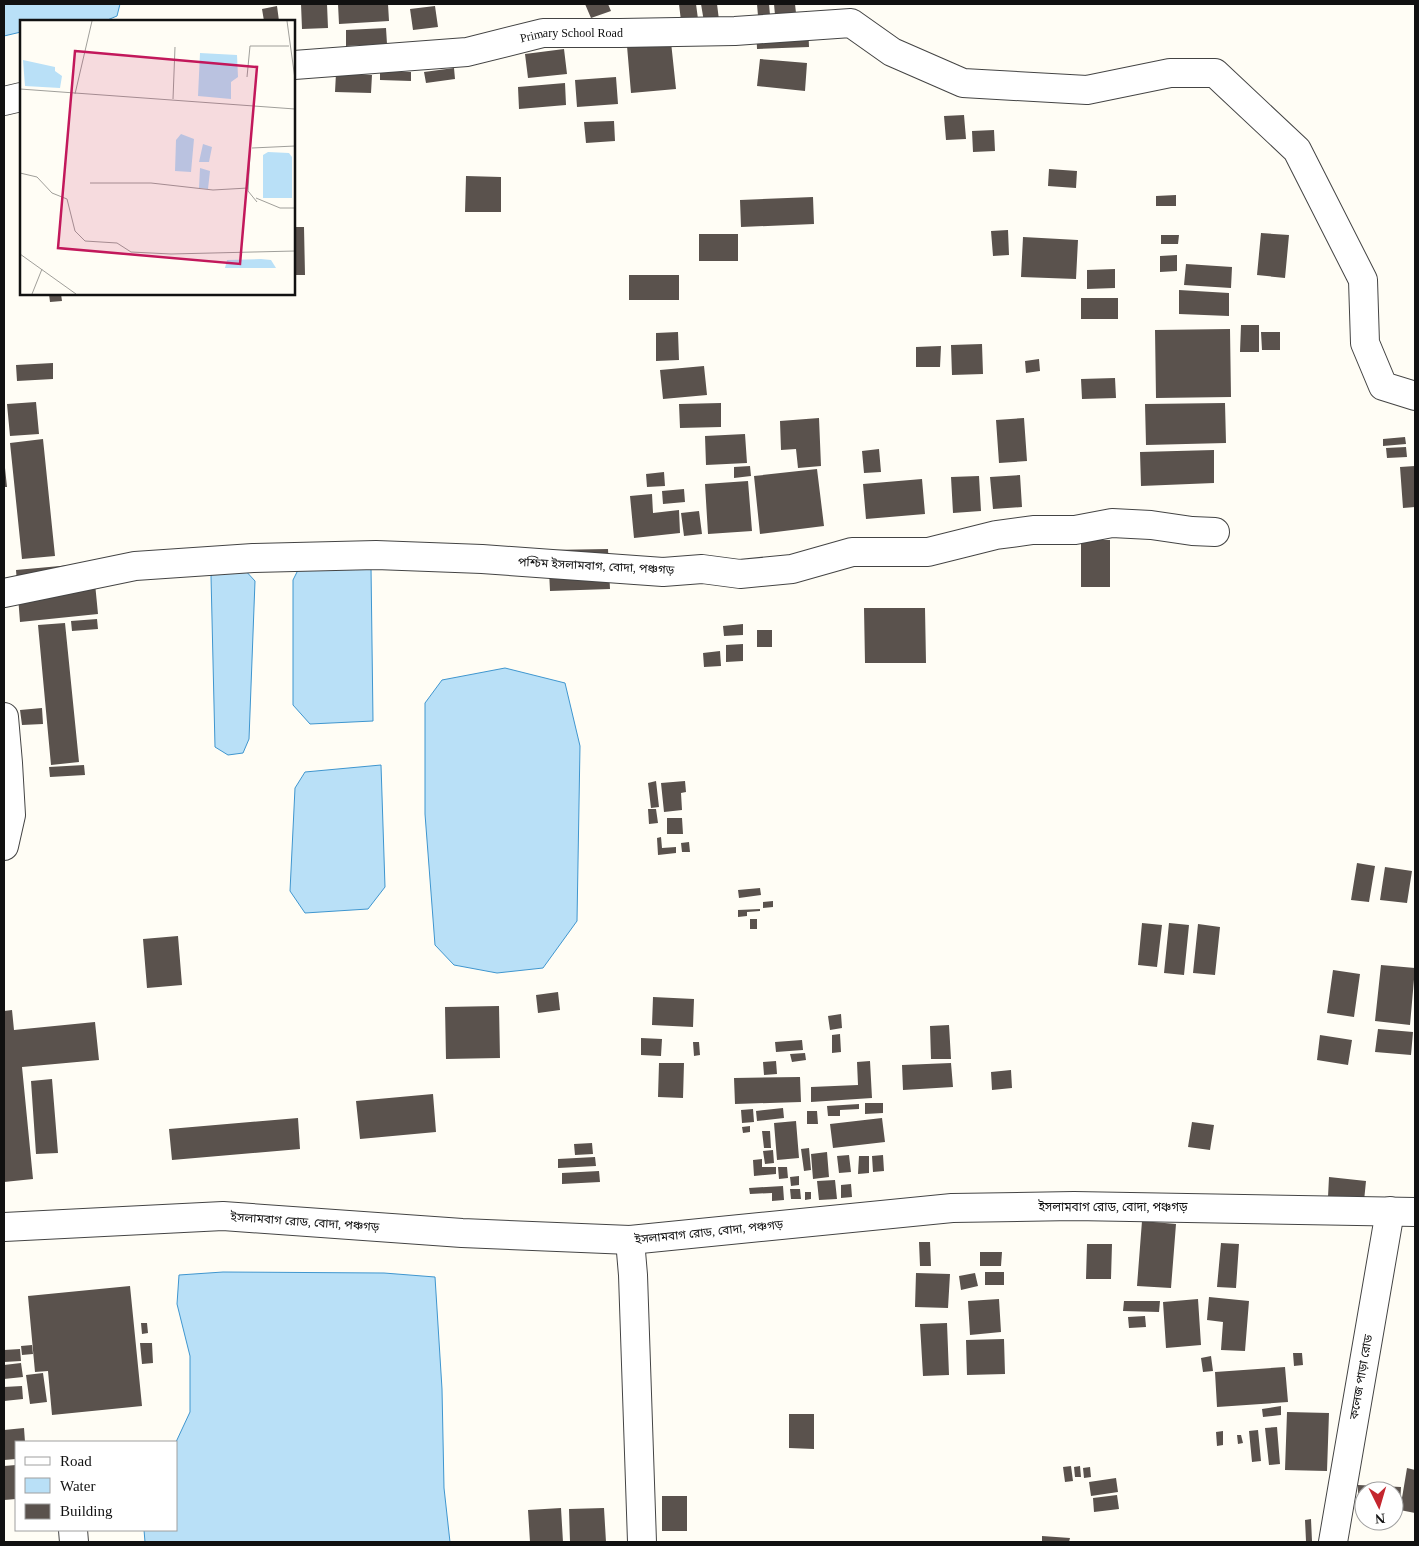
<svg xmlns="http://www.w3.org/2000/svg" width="1419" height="1546" font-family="'Times New Roman','Noto Sans Bengali',serif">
	<rect width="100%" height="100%" fill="#fffdf5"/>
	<path fill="#b9e0f7" stroke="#3f96cf" d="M4,4H120L117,16L105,21H21V32L4,36Z
		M300,566L371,567L373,721L310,724L293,705V580Z
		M221,567L243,568L255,581L249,739L243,753L228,755L215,747L211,576Z
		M505,668L565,683L580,746L577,921L543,968L497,973L454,965L435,945L425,814V703L442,680Z
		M381,765L385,887L368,909L305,913L290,891L295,788L305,772Z
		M223,1272L384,1273L435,1277L442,1389L444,1488L450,1542H145L144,1530H176V1442L190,1412V1356L177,1304L179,1275Z"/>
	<path fill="#5a524d" d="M301,4H327L328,28L302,29Z
		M338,4H388L389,21L339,24Z
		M585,4H608L611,11L591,18Z
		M679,4H696L698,19L681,21Z
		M701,4H717L719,20L704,22Z
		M757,4H769L770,15L758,16Z
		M774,4H795L796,13L775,15Z
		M277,6L279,21H264L262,9Z
		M435,6L438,27L413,30L410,9Z
		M808,22L809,47L757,49L756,24Z
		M386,28L387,44L346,46V30Z
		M671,42L676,89L631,93L627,46Z
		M564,49L567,74L528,78L525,54Z
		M760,59L807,63L805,91L757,86Z
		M454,68L455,79L426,83L424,72Z
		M380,71L411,72V81L380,80Z
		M336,73L372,75L371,93L335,92Z
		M616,77L618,104L577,107L575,80Z
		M565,83L566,105L519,109L518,87Z
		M964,115L966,139L946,140L944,116Z
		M614,121L615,141L586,143L584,122Z
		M994,130L995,151L973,152L972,131Z
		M1049,169L1077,171L1076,188L1048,186Z
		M466,176L501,177V212H465Z
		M1176,195V206H1156V196Z
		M813,197L814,224L741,227L740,200Z
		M294,227H304L305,275H294Z
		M1008,230L1009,255L993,256L991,231Z
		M1261,233L1289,235L1285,278L1257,275Z
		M699,234H738V261H699Z
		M1161,235H1179L1178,244H1161Z
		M1023,237L1078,240L1076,279L1021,277Z
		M1177,255V271L1160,272V256Z
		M1186,264L1232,267L1231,288L1184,285Z
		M1115,269V288L1087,289V270Z
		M629,275H679V300H629Z
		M1179,290L1229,293V316L1179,314Z
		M49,294H61L62,301L50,302Z
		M1081,298H1118V319H1081Z
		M1241,325H1259V352H1240Z
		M1230,329L1231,397L1156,398L1155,330Z
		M678,332L679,360L656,361V333Z
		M1261,332H1280V350H1262Z
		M982,344L983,374L952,375L951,345Z
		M941,346L940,367H916V347Z
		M1039,359L1040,371L1026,373L1025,361Z
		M53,363V379L17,381L16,365Z
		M704,366L707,395L663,399L660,370Z
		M1115,378L1116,398L1082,399L1081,379Z
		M36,402L39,434L10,436L7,404Z
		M721,403V427L680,428L679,404Z
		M1225,403L1226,443L1146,445L1145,404Z
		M819,418L821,466L798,468L796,449L781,450L780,421Z
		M1024,418L1027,461L999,463L996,420Z
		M745,434L747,463L706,465L705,436Z
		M1405,437L1406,444L1383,446V439Z
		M43,439L55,556L22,559L10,443Z
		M1406,447L1407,457L1387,458L1386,448Z
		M879,449L881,472L864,473L862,451Z
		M1214,450V483L1141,486L1140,452Z
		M750,466L751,476L734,478V467Z
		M1415,466V507L1403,508L1400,467Z
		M4,468H5L7,487H4Z
		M817,469L824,526L760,534L754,476Z
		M664,472L665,486L647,487L646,474Z
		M1020,475L1022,507L993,509L990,477Z
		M979,476L981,511L953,513L951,477Z
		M922,479L925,514L866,519L863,484Z
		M748,481L752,531L708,534L705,484Z
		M684,489L685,502L663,504L662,491Z
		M652,494L653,513L679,510L680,533L634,538L630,496Z
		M699,511L702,534L684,536L681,513Z
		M1081,540H1110V587H1081Z
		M608,549L610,589L550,591L548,550Z
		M93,563L98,614L20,622L16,570Z
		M864,608H925L926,663H865Z
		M97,619L98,629L72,631L71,621Z
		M65,623L79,762L51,765L38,625Z
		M743,624V635L724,636L723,626Z
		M757,630H772V647H757Z
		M743,644V661L726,662V645Z
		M720,651L721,666L704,667L703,653Z
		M42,708L43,724L22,725L20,710Z
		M84,765L85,775L50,777L49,767Z
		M656,781L659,807L651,808L648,783Z
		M685,781L686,792L681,793L682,810L664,812L661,783Z
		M648,809H656L658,823L649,824Z
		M667,818H682L683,834H667Z
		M661,837L662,848L676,847V853L658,855L657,838Z
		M689,842L690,852H682L681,843Z
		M1357,863L1375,866L1369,902L1351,900Z
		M1385,867L1412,871L1407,903L1380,900Z
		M760,888L761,895L739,898L738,890Z
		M773,901V907L763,908V902Z
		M760,909V911L747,912V916L738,917V910Z
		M750,919H757V929H750Z
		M1142,923L1162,925L1157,967L1138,965Z
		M1169,923L1189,925L1184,975L1164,973Z
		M1198,924L1220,927L1215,975L1193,973Z
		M178,936L182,985L147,988L143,939Z
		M1381,965L1415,968L1410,1025L1375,1021Z
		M1333,970L1360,974L1354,1017L1327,1013Z
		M558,992L560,1010L538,1013L536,995Z
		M653,997L694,999L693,1027L652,1025Z
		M499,1006L500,1058L446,1059L445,1007Z
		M12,1010L14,1030L95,1022L99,1060L22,1067L33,1179L4,1182V1011Z
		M841,1014L842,1028L830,1030L828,1016Z
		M949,1025L951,1059H931L930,1026Z
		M1378,1029L1413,1032L1411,1055L1375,1052Z
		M840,1034L841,1052L832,1053V1035Z
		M1320,1035L1352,1040L1348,1065L1317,1060Z
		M641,1038L662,1039L661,1056L641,1055Z
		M802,1040L803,1050L776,1052L775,1042Z
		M693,1042H699L700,1055L694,1056Z
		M805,1053L806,1060L792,1062L790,1054Z
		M776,1061L777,1074L764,1075L763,1062Z
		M870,1061L872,1098L811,1102V1087L858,1085L857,1062Z
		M659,1063H684L683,1098L658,1097Z
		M951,1063L953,1087L903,1090L902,1065Z
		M1011,1070L1012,1088L992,1090L991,1072Z
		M800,1077L801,1102L735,1104L734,1078Z
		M52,1079L58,1153L36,1154L31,1081Z
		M433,1094L436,1132L360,1139L356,1101Z
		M865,1103H883V1113L865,1114Z
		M859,1104V1109L840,1110V1116H828L827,1106Z
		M783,1108L784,1118L757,1121L756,1111Z
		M753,1109L754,1122L742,1123L741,1110Z
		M807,1111H817L818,1124H807Z
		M298,1118L300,1149L172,1160L169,1129Z
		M882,1118L885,1142L833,1148L830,1124Z
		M796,1121L799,1158L777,1160L774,1123Z
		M1192,1122L1214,1125L1210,1150L1188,1147Z
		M750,1126V1132L743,1133L742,1127Z
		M762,1131H770L771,1148H764Z
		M592,1143L593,1154L575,1155L574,1144Z
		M809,1148L811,1170L804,1171L801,1149Z
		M773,1150L774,1163L765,1164L763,1151Z
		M827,1152L829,1177L813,1179L811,1154Z
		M849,1155L851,1172L839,1173L837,1156Z
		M883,1155L884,1171L873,1172L872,1156Z
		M859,1156H869V1173L858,1174Z
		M595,1157L596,1166L558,1168V1159Z
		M762,1159V1167H776V1174L754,1176L753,1160Z
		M778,1167H787L788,1178L779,1179Z
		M599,1171L600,1182L562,1184V1173Z
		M799,1176V1185L791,1186L790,1177Z
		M1329,1177L1366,1181L1364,1201L1328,1197Z
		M835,1180L837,1199L819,1200L817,1181Z
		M851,1184L852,1197L841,1198V1185Z
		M783,1186L784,1200L772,1201V1193L750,1194L749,1188Z
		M790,1189H800L801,1199H791Z
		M805,1192H811V1199L805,1200Z
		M1142,1221L1176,1224L1171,1288L1137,1286Z
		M919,1242H930L931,1266H920Z
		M1221,1243L1239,1244L1236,1288L1217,1287Z
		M1087,1244H1112L1111,1279H1086Z
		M980,1252H1002L1001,1266H980Z
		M985,1272H1004V1285H985Z
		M916,1273L950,1274L948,1308L915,1307Z
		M975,1273L978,1286L961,1290L959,1276Z
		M130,1286L142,1406L52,1415L48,1371L35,1372L28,1296Z
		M1209,1297L1249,1301L1245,1351L1221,1350L1223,1322L1207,1320Z
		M999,1299L1001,1332L970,1335L968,1301Z
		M1198,1299L1201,1345L1166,1348L1163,1302Z
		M1124,1301H1160L1159,1312L1123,1311Z
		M1145,1316L1146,1327L1129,1328L1128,1317Z
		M141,1323H147L148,1333L142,1334Z
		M947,1323L949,1375L923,1376L920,1324Z
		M1004,1339L1005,1374L967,1375L966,1340Z
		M140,1343H152L153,1363L142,1364Z
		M32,1345L33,1354L22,1355L21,1346Z
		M20,1349L21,1361L4,1362V1350Z
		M1293,1353H1302L1303,1365L1294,1366Z
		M1211,1356L1213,1371L1203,1372L1201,1358Z
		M21,1363L23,1377L4,1379V1365Z
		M1285,1367L1288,1402L1217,1407L1215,1372Z
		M43,1373L47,1402L30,1404L26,1375Z
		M22,1386L23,1399L4,1401V1387Z
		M1281,1406V1415L1263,1417L1262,1409Z
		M1287,1412L1329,1413L1327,1471L1285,1470Z
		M789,1414H814V1449L789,1448Z
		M1277,1427L1280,1464L1269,1465L1265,1428Z
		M24,1428L25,1442H16V1459L4,1460V1430Z
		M1258,1430L1261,1461L1252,1462L1249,1431Z
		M1223,1431V1445L1217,1446L1216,1432Z
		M1237,1435H1241L1243,1443L1238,1444Z
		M16,1465V1499L4,1500V1466Z
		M1071,1466L1073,1481L1065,1482L1063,1467Z
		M1080,1466L1081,1477H1075L1074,1467Z
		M1090,1467L1091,1477L1084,1478L1083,1468Z
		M1407,1468L1415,1470V1513L1400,1510Z
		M1116,1478L1118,1492L1091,1496L1089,1482Z
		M1358,1485L1401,1487L1400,1505H1394V1491H1364V1504L1358,1503Z
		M1117,1495L1119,1509L1094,1512L1093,1498Z
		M662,1496H687V1531H662Z
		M561,1508L563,1542H530L528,1510Z
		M604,1508L606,1542H570L569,1509Z
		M1311,1519L1312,1541H1306L1305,1520Z
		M1042,1536L1070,1538L1069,1542H1042Z"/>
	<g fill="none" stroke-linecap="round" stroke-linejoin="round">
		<g stroke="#444" stroke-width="30">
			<g id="minor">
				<path id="s1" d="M294,65L467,52L543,33H620L735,31L851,23L892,52L963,83L1087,90L1170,73H1215L1297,150L1363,280L1365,343L1383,386L1415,396"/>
				<path d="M4,101L21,97"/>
				<path d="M4,593L135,566L253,558L376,555L482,559L663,572L702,569L740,574L792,569L852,552H928L996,535L1033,530H1075L1112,523L1151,525L1192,531L1215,532"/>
				<path d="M4,717L8,763L11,815L4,846"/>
				<path d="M4,1227L223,1216L462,1233L630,1240L952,1208L1074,1206L1415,1212"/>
				<path d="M630,1240L633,1275L642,1542"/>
				<path d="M73,1530L74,1542"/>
				<path d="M1333,1542L1390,1211"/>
			</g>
		</g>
		<use href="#minor" stroke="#fff" stroke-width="28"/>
	</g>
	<g text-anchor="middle" stroke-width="5" stroke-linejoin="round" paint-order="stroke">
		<g font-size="12" fill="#111" stroke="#fff">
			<text dy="4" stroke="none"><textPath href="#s1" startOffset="280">Primary School Road</textPath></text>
			<text transform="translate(596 566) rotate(3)" y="4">পশ্চিম ইসলামবাগ, বোদা, পঞ্চগড়</text>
			<text x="1113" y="1211">ইসলামবাগ রোড, বোদা, পঞ্চগড়</text>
			<text transform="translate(305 1222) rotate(4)" y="4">ইসলামবাগ রোড, বোদা, পঞ্চগড়</text>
			<text transform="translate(709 1232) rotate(-6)" y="4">ইসলামবাগ রোড, বোদা, পঞ্চগড়</text>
			<text transform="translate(1361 1377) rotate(-80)" y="4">কলেজ পাড়া রোড</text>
		</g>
	</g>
	<g transform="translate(20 20)">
		<rect width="275" height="275" fill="#fffdf5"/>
		<path d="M180,33L217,35L218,57L211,62V79L178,76ZM3,40L35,47V51L42,56L40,68L5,66ZM161,114L174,119L171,152L155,151L156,120ZM183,124L192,127L189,142H179ZM248,132L269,133L272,137V178H243V135ZM180,148L190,151L188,169L179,168ZM241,239L251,240L256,248H205L207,240Z" fill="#b9e0f7"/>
		<path fill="none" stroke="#a09f9a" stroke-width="1" d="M267,1L275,59M227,57L230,26H269M0,69L275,89M55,74L72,1M153,79L155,27M231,116L228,171L237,182M232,128L275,126M0,153L17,157L32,173L47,179L55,211L65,221L97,223L111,232L151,234L275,231M70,163H131L193,170L228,168M236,178L260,188H275M0,234L56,274M12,274L22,249"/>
		<path fill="#c2185b" fill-opacity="0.15" stroke="#c2185b" stroke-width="2.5" d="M55,31L237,47L220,244L38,228Z"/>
		<rect width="275" height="275" fill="none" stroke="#111" stroke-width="2.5"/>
	</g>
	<rect width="1419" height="1546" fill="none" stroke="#111111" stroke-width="10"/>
	<rect x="15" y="1441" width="162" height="90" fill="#ffffff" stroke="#a0a0a0"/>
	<rect x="25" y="1457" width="25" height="8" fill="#ffffff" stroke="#a0a0a0"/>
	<text x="60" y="1466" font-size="15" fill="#111111">Road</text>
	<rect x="25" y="1478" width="25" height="15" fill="#b9e0f7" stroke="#a0a0a0"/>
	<text x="60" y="1491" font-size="15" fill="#111111">Water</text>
	<rect x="25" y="1504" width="25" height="15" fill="#5a524d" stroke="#a0a0a0"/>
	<text x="60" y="1516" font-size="15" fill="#111111">Building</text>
	<g transform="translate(1379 1506) rotate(175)"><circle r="24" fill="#ffffff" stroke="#a0a0a0"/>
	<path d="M0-4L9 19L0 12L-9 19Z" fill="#c4262e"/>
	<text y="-8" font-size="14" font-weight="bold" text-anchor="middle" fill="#111111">N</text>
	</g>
</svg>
